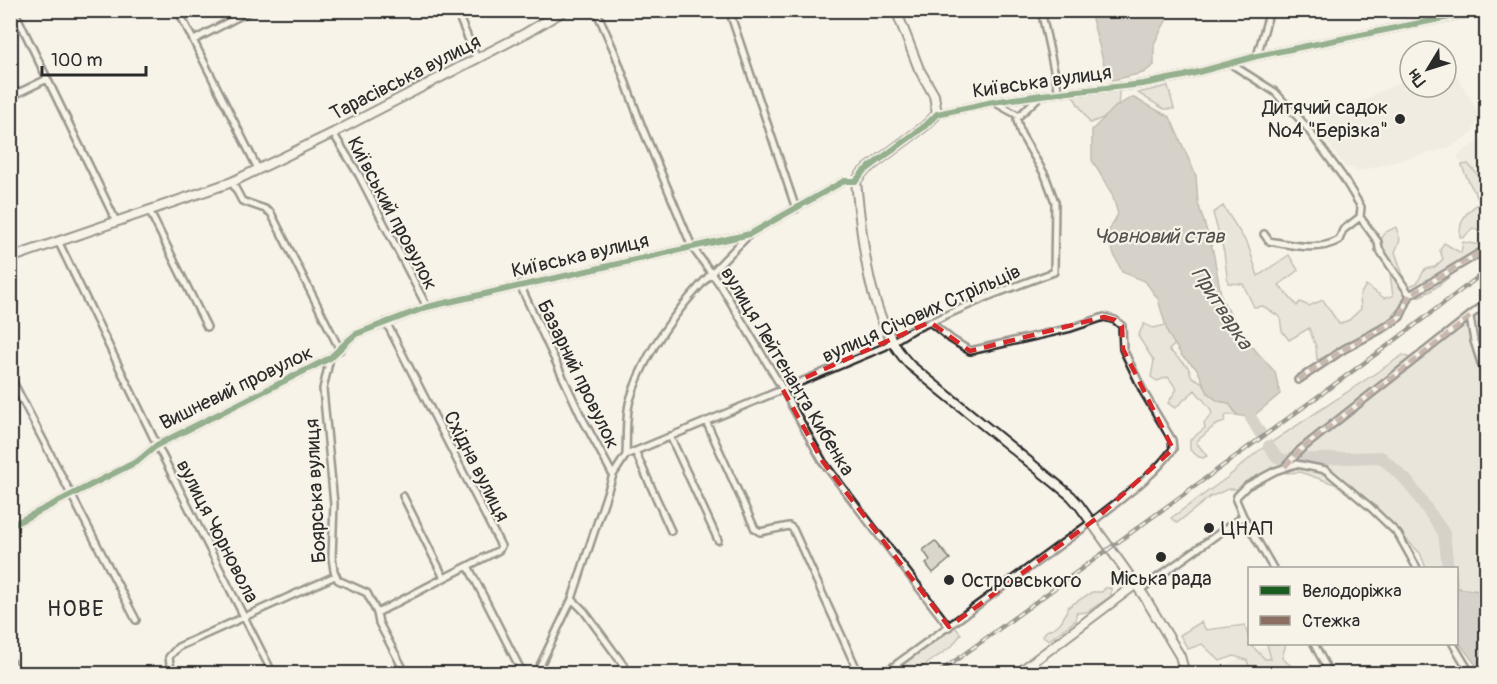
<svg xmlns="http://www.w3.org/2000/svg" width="1497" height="684" font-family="Pangolin,sans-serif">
	<rect width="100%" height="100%" fill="#f7f3e8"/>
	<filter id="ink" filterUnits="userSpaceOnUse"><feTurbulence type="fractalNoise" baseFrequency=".0167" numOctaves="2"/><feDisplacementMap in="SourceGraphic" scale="12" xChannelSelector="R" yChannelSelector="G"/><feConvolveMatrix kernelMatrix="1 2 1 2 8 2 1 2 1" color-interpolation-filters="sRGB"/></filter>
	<g filter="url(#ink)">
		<path fill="#e8e4da" d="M1449,64L1480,115L1472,133L1451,147L1359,171L1345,166L1312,123L1367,100L1373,95L1410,78V87H1446V66Z
			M1486,136V184L1468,164H1462L1457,156Z
			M1271,644H1276L1294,673L1206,674Z"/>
		<path fill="#dad6cc" stroke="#82807c" stroke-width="1.5" d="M1168,86L1174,109H1164L1138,93Z
			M1119,90L1118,112L1090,123L1073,96Z
			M1468,164L1486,184V224L1484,230L1478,231L1473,228L1463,238L1460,237C1459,221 1466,211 1480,203C1474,190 1466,179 1462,165Z
			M1223,206L1248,245L1258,276L1289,255L1298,270L1279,285L1297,306L1300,302L1309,306L1323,300L1339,324L1349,320L1361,309L1360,295L1366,285L1384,298L1393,296L1389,266L1381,239L1386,232L1396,227L1400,240L1395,252L1407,287L1417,283L1425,269L1435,267L1443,259L1440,250L1444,243L1461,253L1463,242L1480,245L1482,239L1486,237V254C1479,260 1469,261 1461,267C1444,281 1428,298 1405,299L1392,317L1332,354L1317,360L1316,347L1309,328L1289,340L1282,331L1280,317L1263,306L1254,307L1243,284L1228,283L1224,252L1213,213Z
			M1486,309V382L1482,388L1486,395V592L1457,588L1456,568H1426L1420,553L1351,485L1346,488L1300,472L1286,473L1278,466L1238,489H1228L1210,497L1177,523L1171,518L1228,477L1257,452L1403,355L1418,361Z
			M1144,324L1153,328L1166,325L1175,344L1169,350L1188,367L1192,377L1203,383L1208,393L1218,401L1229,403L1237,415H1226L1224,422L1214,426L1196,442L1207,456L1203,458L1199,457L1190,450V440L1205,428L1204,423L1212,414L1210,408L1195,390L1175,408L1168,403L1177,389L1168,377L1157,381L1151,377L1154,361L1138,336Z
			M935,541L950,559L933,573L926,564L930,560L923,550Z
			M1105,588H1111V596L1087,612L1076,613V620L1049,640L1043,636L1046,631C1059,627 1064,620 1068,607L1092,592H1102Z
			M1201,622L1206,630L1245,625L1250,644L1265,659H1271L1267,644H1286L1282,658L1292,667L1294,673H1248L1250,669L1247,660L1234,656L1220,661L1202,644L1188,649L1180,635Z
			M955,627L961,634L952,646L914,673L888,674Z"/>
		<path fill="#afaca4" stroke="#7a7874" stroke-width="1.5" d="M1090,11H1171L1154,44V65L1143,73L1113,80L1106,72Z
			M1132,97L1170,117L1196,176L1198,203L1213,251L1222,300L1247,341L1275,372L1280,394L1251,418L1237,415L1229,403L1218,401L1208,393L1197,369L1182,356L1168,334L1158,299L1145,281L1122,272L1106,236L1118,214L1112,194L1092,160V130L1115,107Z
			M1457,588L1486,592V673H1482L1457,640Z"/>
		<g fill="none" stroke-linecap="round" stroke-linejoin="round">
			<path stroke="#afaca4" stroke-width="12" d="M1247,402L1251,418L1260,433
				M1269,446L1277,457L1285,460L1381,457L1408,482L1444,533L1448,568"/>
			<g stroke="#2b2b2b" stroke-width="10">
				<path id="street" d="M14,10L116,221
					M178,10L258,169
					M456,10L477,59
					M596,10L615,53L642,127L692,247L721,286L782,388L823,462L949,627
					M729,10L796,209
					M1041,10L1059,93
					M194,40L251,10
					M1257,56L1270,10
					M1231,64L1275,92L1304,124L1343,177L1361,207L1360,217L1378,242L1379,249L1410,295
					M10,97L47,79
					M994,102L1019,116
					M937,114L993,102L1041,95L1143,84L1184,76L1257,56L1484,10
					M333,133L359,175L427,307
					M232,182L242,201L265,209L271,213L340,350
					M149,210L207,327
					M1264,234L1269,241C1293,245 1318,252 1339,240L1343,230L1360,217
					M58,241L157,445L273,674
					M520,285L581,416L613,475
					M1470,317L1474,341L1486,379
					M386,322L501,546L499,550L468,566L523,674
					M330,358L323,389L334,504L332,557L334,571L338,580L367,593L377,613L444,578L403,496
					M10,376L136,620
					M1298,380L1344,349L1387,326L1400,317L1410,295L1486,249
					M706,421L755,529L760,532L789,526L793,529L859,674
					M670,436L718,540
					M635,451L671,531
					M626,455C627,438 625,417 630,400C650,334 702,281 750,234
					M1285,467L1300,450L1486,303
					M1243,516L1236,500L1237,496L1247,486L1275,471L1296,464L1326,470L1370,507L1398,534L1417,568
					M10,526L138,461L157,445L330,358L350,339L356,334L427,307L750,234L844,181H856
					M444,578L468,566
					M1140,590L1243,516L1273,568
					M572,599L584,611L630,674
					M377,613L379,623L406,674
					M1314,644L1330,674
					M1453,644L1471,674
					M10,660L17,674
					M174,674L170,664L169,657L178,647L335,576
					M536,674L572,599L613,475L626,455L884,347L910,331L992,295L1054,272L1055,202L1045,175L1021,134L1017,120L1019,116L1041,95
					M883,674L1097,518C1123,497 1154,476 1173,449L1172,440L1144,393L1123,349L1122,326L1115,320L1104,317L1071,328L970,351L951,339L930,322"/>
			</g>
			<g stroke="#2b2b2b" stroke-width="12">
				<path id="secondary" d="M896,10L919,69L934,95L937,114L925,126L863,172L856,181C862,239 868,322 910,365L1071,496L1079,505L1144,596L1180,656L1185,674
					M10,258L232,182L333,133L526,33L565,10
					M1017,674L1136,584"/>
			</g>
			<use href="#street" stroke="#f7f3e8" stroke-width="5"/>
			<use href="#secondary" stroke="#f7f3e8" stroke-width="8"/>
			<g stroke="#2b2b2b" stroke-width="4.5">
				<path id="rail" d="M937,674L1394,341L1486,271"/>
			</g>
			<use href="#rail" stroke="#f7f3e8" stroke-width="2" stroke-dasharray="7" stroke-linecap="butt"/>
			<path stroke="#8d6e63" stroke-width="4.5" stroke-dasharray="9 4.5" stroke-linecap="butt" d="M1298,380L1344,349L1387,326L1400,317L1410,295L1486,249
				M1285,467L1300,450L1470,317"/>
			<g stroke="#f7f3e8" stroke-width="10">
				<path id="cycleway" d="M10,526L138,461L157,445L330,358L350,339L356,334L427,307L750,234L844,181H856L863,172L925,126L937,114L993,102L1041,95L1143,84L1184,76L1257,56L1484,10"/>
			</g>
			<use href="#cycleway" stroke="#1b5e20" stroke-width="6"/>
		</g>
	</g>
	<path d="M0 0H1497V684H0ZM1104,317L1115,320L1122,326L1123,349L1173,449L1097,518L949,627L823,462L782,388L930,322L970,351Z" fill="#f7f3e8" fill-opacity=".55" fill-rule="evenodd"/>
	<path fill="none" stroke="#d62828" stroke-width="4.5" stroke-dasharray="12 8" stroke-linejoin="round" d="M1104,317L1115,320L1122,326L1123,349L1173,449L1097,518L949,627L823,462L782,388L930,322L970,351Z"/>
	<g fill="#2b2b2b" stroke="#f7f3e8" stroke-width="2">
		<circle cx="1400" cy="119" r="6"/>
		<circle cx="1209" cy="528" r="6"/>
		<circle cx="1161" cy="557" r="6"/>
		<circle cx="949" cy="580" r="6"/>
	</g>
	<g text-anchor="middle" stroke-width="4.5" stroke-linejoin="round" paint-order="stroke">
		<g font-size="20" fill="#2b2b2b" stroke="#f7f3e8">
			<text transform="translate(405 77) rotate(-27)" y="7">Тарасівська вулиця</text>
			<text transform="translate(1042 81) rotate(-8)" y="7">Київська вулиця</text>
			<text transform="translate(393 213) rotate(62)" y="7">Київський провулок</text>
			<text transform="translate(580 255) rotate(-13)" y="7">Київська вулиця</text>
			<text transform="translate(921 313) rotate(-24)" y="7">вулиця Січових Стрільців</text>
			<text transform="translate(788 371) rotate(59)" y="7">вулиця Лейтенанта Кибенка</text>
			<text transform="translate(579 374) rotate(64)" y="7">Базарний провулок</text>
			<text transform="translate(236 387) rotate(-26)" y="7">Вишневий провулок</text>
			<text transform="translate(477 466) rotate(63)" y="7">Східна вулиця</text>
			<text transform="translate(315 491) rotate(-93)" y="7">Боярська вулиця</text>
			<text transform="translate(218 531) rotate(63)" y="7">вулиця Чорновола</text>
		</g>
		<g font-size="20" fill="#2b2b2b" stroke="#f7f3e8" text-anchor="start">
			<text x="1388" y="114" text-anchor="end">Дитячий садок<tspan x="1388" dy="23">№4 "Берізка"</tspan></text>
			<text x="1221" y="535">ЦНАП</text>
			<text x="1161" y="585" text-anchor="middle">Міська рада</text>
			<text x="961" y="587">Островського</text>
		</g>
		<g font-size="21" font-style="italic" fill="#53524f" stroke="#f7f3e8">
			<text x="1159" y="243">Човновий став</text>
			<text transform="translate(1222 308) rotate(57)" y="7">Притварка</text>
		</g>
		<g font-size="22" letter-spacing="1.5" fill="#2b2b2b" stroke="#f7f3e8">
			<text x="76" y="616">НОВЕ</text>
		</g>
	</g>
	<rect width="1497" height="684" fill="none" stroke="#f7f3e8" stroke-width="36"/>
	<rect x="18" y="18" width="1461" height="648" fill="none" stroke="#2b2b2b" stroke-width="2" filter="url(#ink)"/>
	<rect x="1248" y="567" width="210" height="78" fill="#f7f3e8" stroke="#a5a39c" stroke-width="1.5"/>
	<rect x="1260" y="586" width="30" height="9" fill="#1b5e20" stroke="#a5a39c" stroke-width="1.5"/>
	<text x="1302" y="597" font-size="18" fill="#2b2b2b">Велодоріжка</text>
	<rect x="1260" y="616" width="30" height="9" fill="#8d6e63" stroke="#a5a39c" stroke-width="1.5"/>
	<text x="1302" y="627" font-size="18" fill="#2b2b2b">Стежка</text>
	<g transform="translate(1428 69) rotate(232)"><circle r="28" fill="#f7f3e8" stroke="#a5a39c" stroke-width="1.5"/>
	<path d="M0-4.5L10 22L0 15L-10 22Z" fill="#2b2b2b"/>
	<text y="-9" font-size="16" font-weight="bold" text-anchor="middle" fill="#2b2b2b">Пн</text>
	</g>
	<path d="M42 66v9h104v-9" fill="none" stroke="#2b2b2b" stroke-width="3"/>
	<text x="51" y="66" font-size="18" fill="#2b2b2b" stroke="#f7f3e8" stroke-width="4.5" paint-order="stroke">100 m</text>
</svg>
